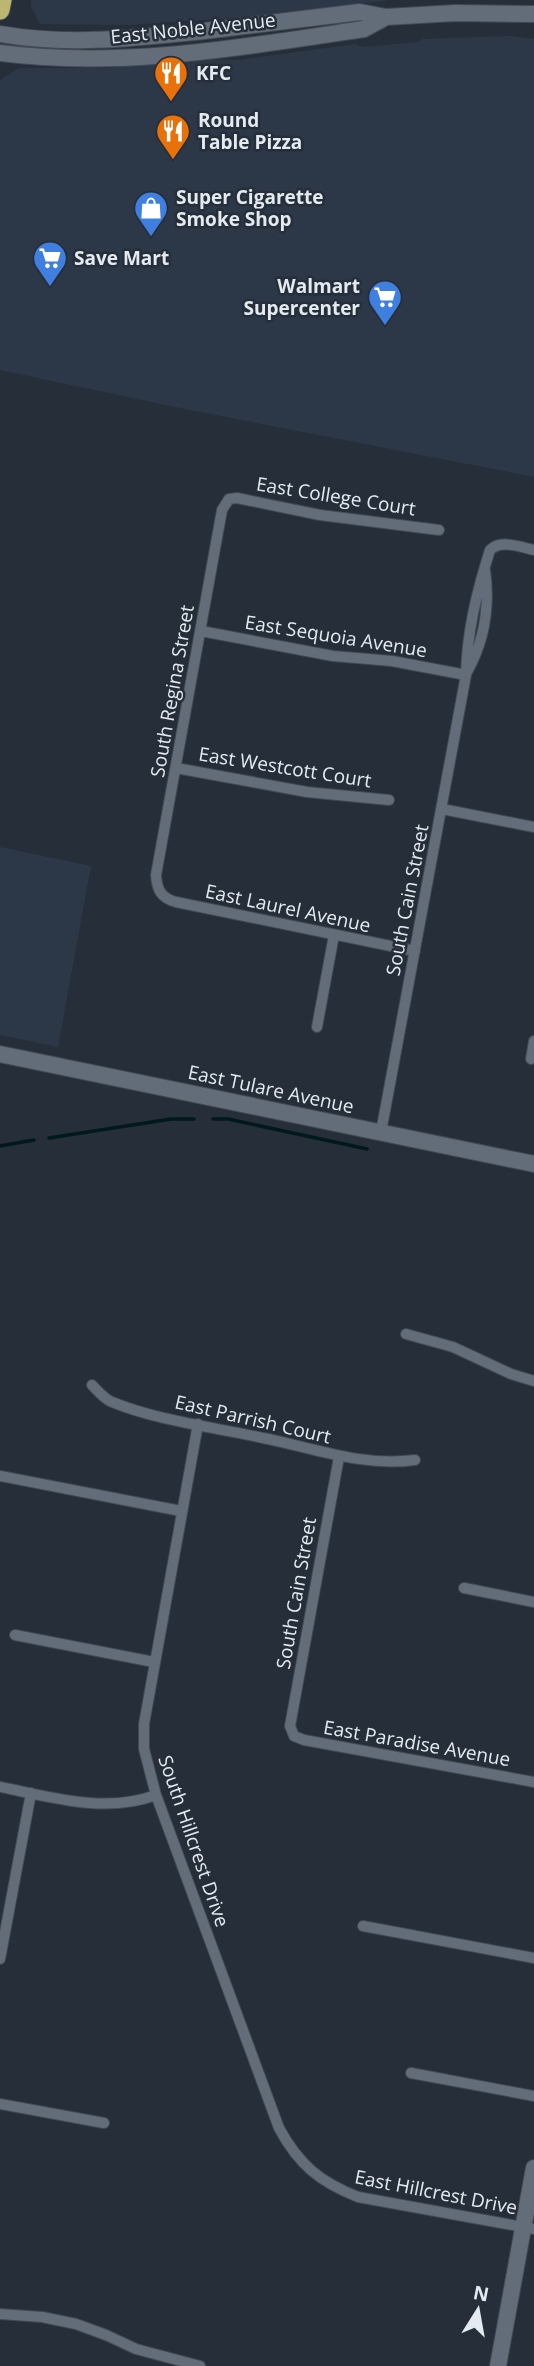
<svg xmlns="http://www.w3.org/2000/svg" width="534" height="2366" font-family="'Open Sans',sans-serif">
	<rect width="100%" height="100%" fill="#262e39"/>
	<path fill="#2c3848" d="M31,0H390L237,18L129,25L40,24L31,7Z
		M510,36L534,39V477L175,407L0,370V80L19,68H106L199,59L237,60L355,44L363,47L418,42L422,39Z
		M0,847L91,866L58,1047L0,1035Z"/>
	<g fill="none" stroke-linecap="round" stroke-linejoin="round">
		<path stroke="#001a1c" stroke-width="3.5" d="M213,1119H228L367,1149
			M49,1138L171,1119H194
			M0,1146L34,1140"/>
		<g stroke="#424952" stroke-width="12">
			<path id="street" d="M201,631L333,656L392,661L466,675
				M467,672C485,640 490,606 485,570
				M176,768L307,792L389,800
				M442,809L534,827
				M415,951L176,902C161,898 157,890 156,875L222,510L229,499L237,498L320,515L439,530
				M317,1027L334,935
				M531,1059L534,1041
				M381,1132L466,675C467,631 477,591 490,550C501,539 520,547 534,550
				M406,1334L453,1347L511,1374L534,1381
				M92,1385C98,1391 104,1399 112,1402C159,1421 213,1427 263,1438C314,1448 362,1467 415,1460
				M198,1424L144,1724V1749L156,1795L279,2128C299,2165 320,2182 358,2197L534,2229
				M339,1457L290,1726L294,1736L304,1740L534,1782
				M0,1476L181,1511
				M464,1588L534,1602
				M15,1635L154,1662
				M0,1787C51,1797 105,1814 156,1795
				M363,1926L534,1958
				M0,1959L31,1793
				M411,2073L534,2096
				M0,2104L104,2123
				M0,2314L42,2317L76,2324L106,2335L136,2349L200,2366"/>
		</g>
		<g stroke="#424952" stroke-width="18">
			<path id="secondary" d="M0,34C68,46 136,38 204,31C256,25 308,18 360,12L386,17L455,13L534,14
				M0,53C120,69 245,47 364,29L386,17
				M0,1054L534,1164
				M498,2366L534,2168"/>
		</g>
		<g stroke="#424952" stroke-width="21">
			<path id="highway" d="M0,10L2,0"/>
		</g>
		<use href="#street" stroke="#636d7a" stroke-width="10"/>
		<use href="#secondary" stroke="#636d7a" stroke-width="16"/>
		<use href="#highway" stroke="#bbb670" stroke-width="19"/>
	</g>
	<defs>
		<g id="restaurant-pin" transform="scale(1.75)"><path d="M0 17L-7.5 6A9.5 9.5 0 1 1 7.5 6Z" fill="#e8710a" stroke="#262e39"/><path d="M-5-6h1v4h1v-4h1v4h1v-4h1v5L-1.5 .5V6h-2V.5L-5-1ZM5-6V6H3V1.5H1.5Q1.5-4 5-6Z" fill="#fff"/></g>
		<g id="shop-pin" transform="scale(1.75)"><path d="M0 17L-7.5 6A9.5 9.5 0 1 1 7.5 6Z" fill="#3f7fe0" stroke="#262e39"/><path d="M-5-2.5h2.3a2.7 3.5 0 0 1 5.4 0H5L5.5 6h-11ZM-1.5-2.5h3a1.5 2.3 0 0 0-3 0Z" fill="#fff"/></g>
		<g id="supermarket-pin" transform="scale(1.75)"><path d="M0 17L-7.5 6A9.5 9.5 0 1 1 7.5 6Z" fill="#3f7fe0" stroke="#262e39"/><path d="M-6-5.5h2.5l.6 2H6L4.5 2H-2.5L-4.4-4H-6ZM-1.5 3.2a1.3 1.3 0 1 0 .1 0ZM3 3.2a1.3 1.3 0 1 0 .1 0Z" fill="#fff"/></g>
	</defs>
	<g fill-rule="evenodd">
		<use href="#restaurant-pin" x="171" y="73"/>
		<use href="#restaurant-pin" x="173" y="131"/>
		<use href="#shop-pin" x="151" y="208"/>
		<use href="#supermarket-pin" x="50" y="258"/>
		<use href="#supermarket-pin" x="385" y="297"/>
	</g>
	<g text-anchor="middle" stroke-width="5" stroke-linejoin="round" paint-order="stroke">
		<g font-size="19" fill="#e4eaf1" stroke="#262e39">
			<text transform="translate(193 28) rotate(-6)" y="7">East Noble Avenue</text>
			<text transform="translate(336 496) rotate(9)" y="7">East College Court</text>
			<text transform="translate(336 636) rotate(9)" y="7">East Sequoia Avenue</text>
			<text transform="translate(172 691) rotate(-80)" y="7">South Regina Street</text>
			<text transform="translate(285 767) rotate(9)" y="7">East Westcott Court</text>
			<text transform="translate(407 900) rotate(-79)" y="7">South Cain Street</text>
			<text transform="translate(288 908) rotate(12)" y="7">East Laurel Avenue</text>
			<text transform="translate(271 1089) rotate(12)" y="7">East Tulare Avenue</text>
			<text transform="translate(253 1419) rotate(13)" y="7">East Parrish Court</text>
			<text transform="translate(296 1593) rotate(-80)" y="7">South Cain Street</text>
			<text transform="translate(417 1743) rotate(10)" y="7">East Paradise Avenue</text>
			<text transform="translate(194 1841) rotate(71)" y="7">South Hillcrest Drive</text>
			<text transform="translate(436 2192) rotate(11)" y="7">East Hillcrest Drive</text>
		</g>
		<g font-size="19" font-weight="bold" fill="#e4eaf1" stroke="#262e39" text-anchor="start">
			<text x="196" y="80">KFC</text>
			<text x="198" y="127">Round<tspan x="198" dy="22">Table Pizza</tspan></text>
			<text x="176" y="204">Super Cigarette<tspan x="176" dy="22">Smoke Shop</tspan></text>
			<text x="74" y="265">Save Mart</text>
			<text x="360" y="293" text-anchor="end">Walmart<tspan x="360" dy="22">Supercenter</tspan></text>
		</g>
	</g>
	<g transform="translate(478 2310) rotate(11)" stroke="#262e39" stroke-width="5" paint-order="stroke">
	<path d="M0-5L12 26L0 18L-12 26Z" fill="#e4eaf1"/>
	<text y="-10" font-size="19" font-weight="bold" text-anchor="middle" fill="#e4eaf1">N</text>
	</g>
</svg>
